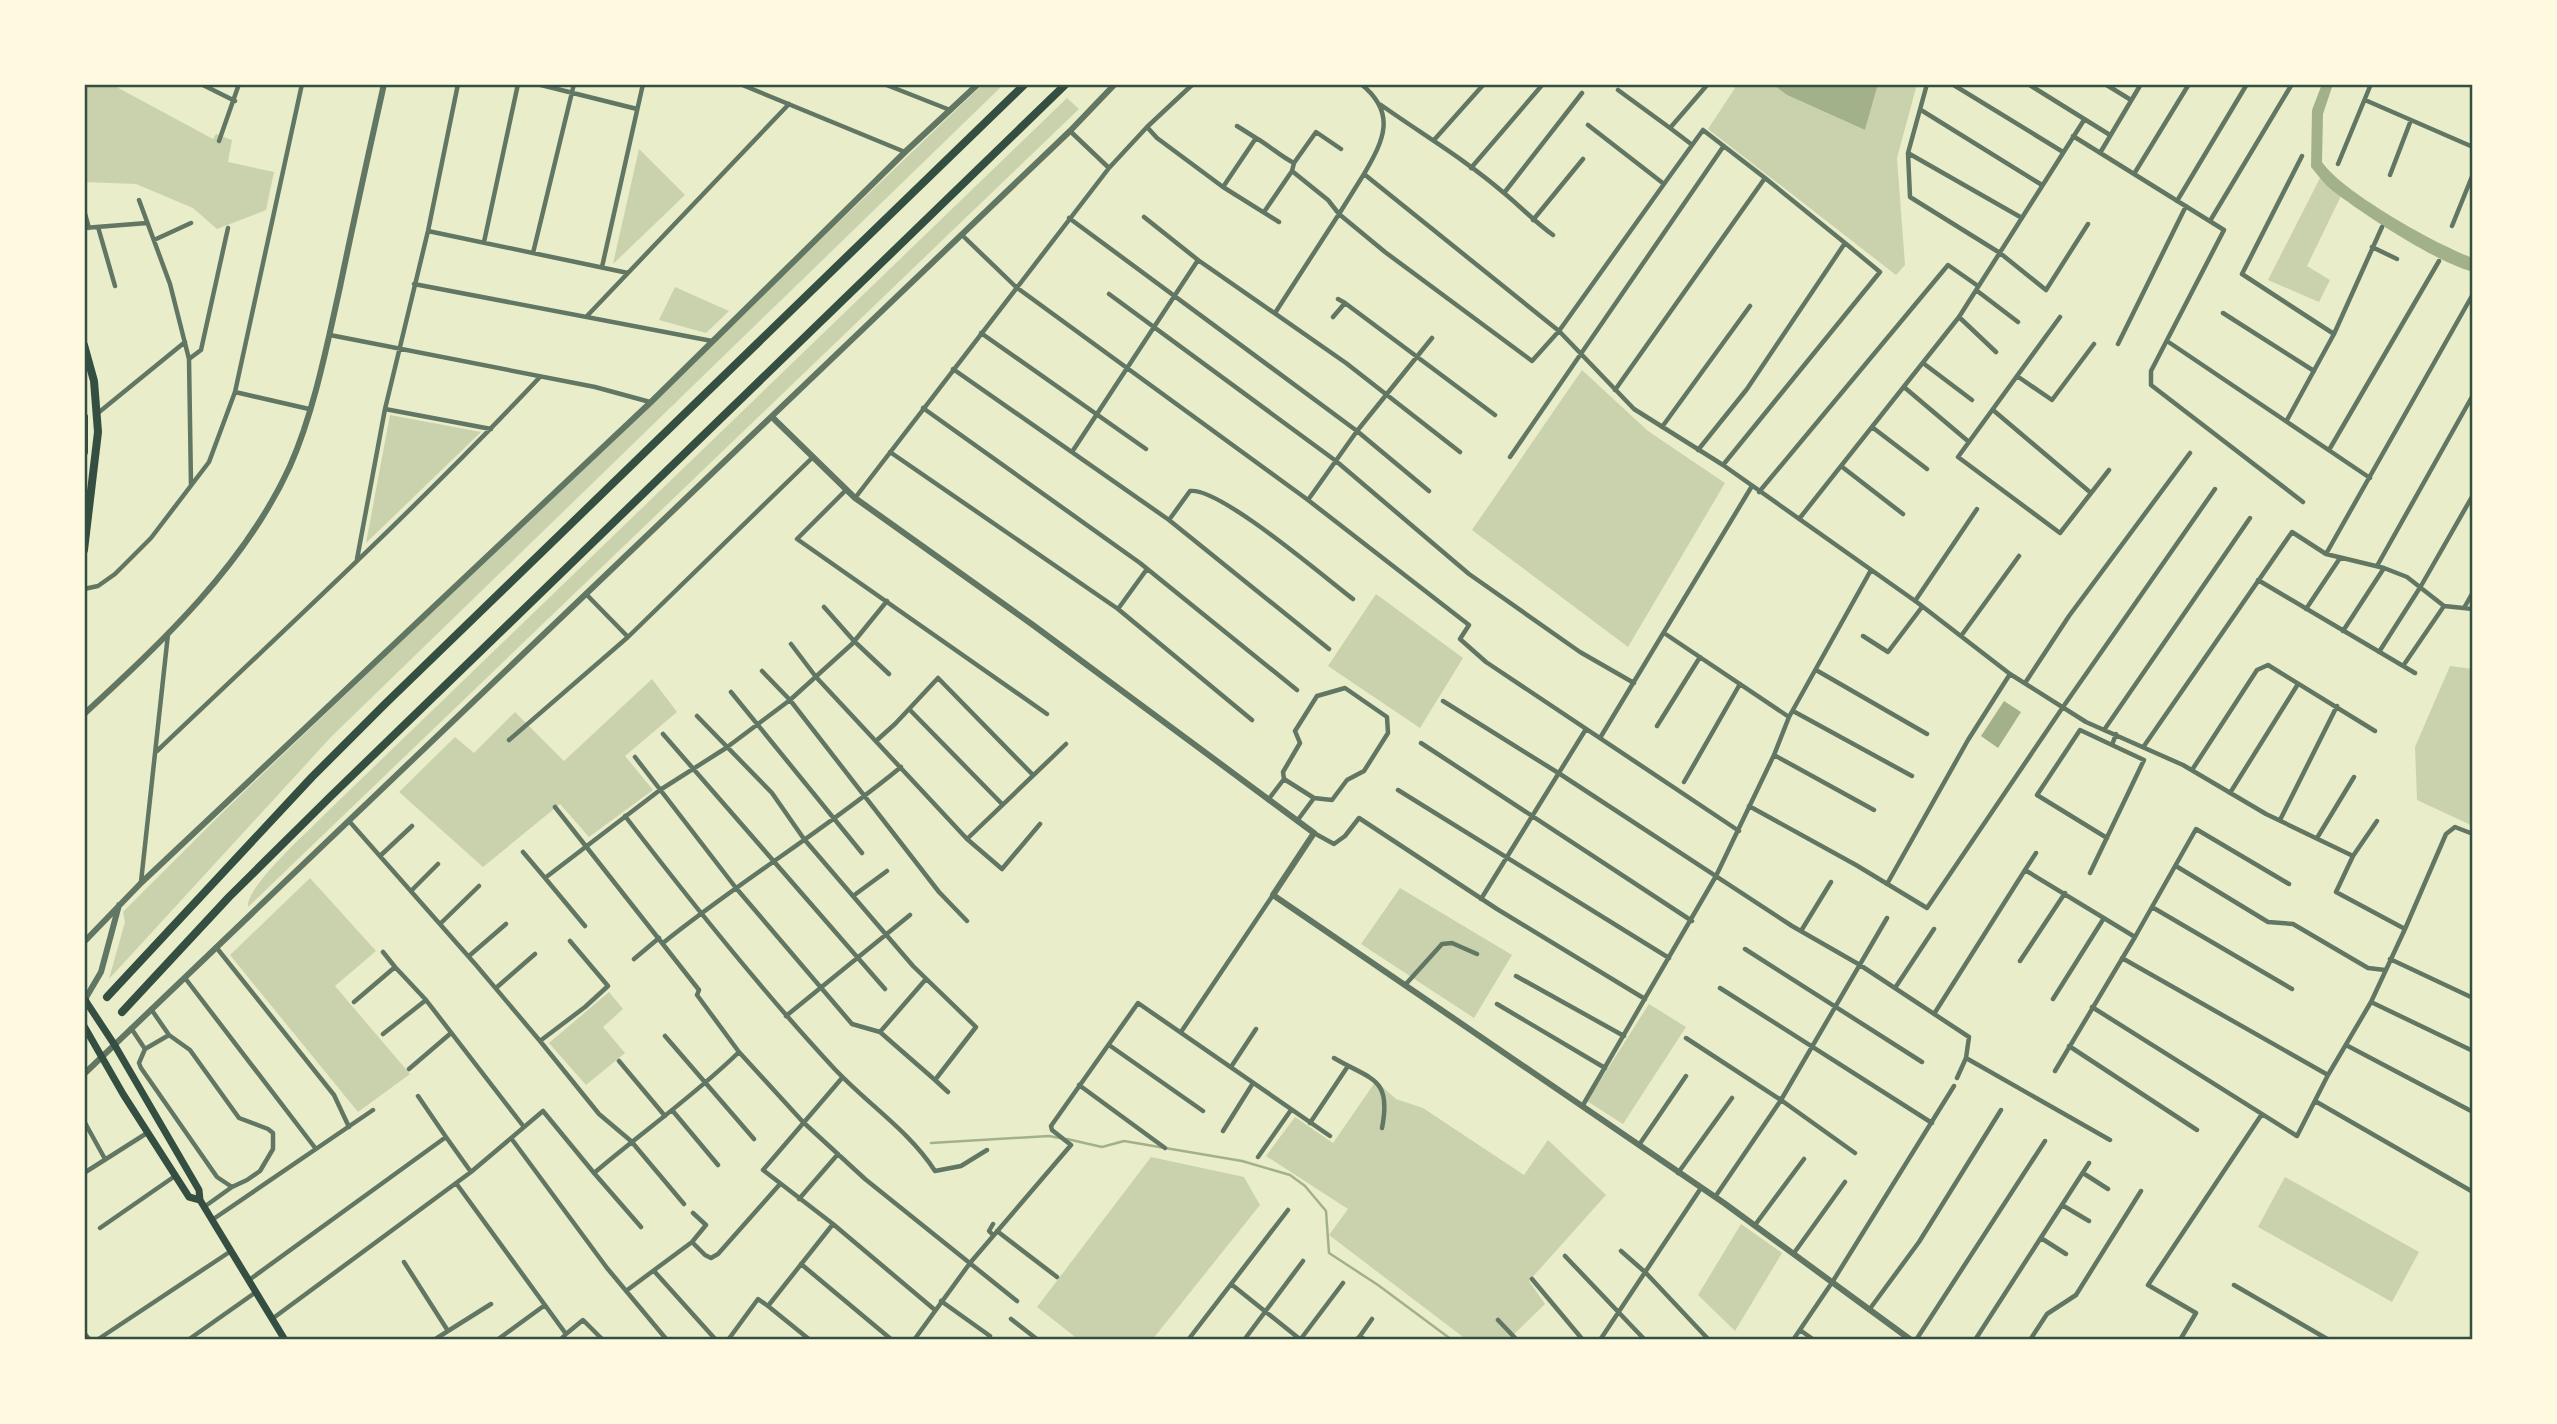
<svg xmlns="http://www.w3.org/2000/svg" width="2557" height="1424" font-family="Figtree,sans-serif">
	<rect width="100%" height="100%" fill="#e9edc9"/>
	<path fill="#cad2ad" d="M84,84H111L213,139L216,134L232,140L228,162L274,172L266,210L217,229L193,208L136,184L84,182Z
		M983,84H1004L331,737L109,979L125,922L123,912L225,810Z
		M1731,84H1772L1787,95L1865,130L1878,84H1917L1897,158L1905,265L1896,275L1708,129L1735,88Z
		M1067,98L1079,109L248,907C246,886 308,832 325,814Z
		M639,149L685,195L613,264Z
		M2320,178L2341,196L2307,266L2330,280L2319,302L2268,280Z
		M675,287L729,311L706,333L659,320Z
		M1582,370L1648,431L1725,483L1628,647L1472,530Z
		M390,415L481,432L366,543Z
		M1376,594L1463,658L1420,728L1328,666Z
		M2450,666L2473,669V826L2417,800L2415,747Z
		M652,679L677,712L625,756L653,790L589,837L560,804L483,867L399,792L455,737L474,753L515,712L564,761Z
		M310,878L376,951L335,986L410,1074L358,1112L230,955Z
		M1400,888L1512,955L1474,1018L1361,944Z
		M609,992L623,1009L603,1027L625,1053L586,1085L549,1043Z
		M1649,1004L1686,1027L1623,1124L1587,1101Z
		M1378,1078L1376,1081L1396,1099L1423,1108L1524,1175L1548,1140L1606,1195L1529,1281L1545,1304L1508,1340H1467L1329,1235L1348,1209L1266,1156L1295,1117L1333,1143Z
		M1151,1157L1244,1177L1260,1205L1152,1340H1079L1037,1307Z
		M2285,1177L2419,1252L2392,1302L2258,1227Z
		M1741,1224L1782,1253L1735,1331L1698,1295Z"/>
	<path fill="#a3b18a" d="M1772,84H1878L1865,130L1787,95Z
		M2322,84H2333L2323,114L2322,162C2342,192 2437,245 2473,258V272C2434,261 2366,216 2333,191C2324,184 2318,175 2311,167L2312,110Z
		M2004,701L2021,712L1998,748L1981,736Z"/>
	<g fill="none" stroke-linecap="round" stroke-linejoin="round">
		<path stroke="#a3b18a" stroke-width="2.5" d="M1067,1139L1102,1147L1124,1141L1242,1161L1290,1175L1305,1186L1326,1211L1329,1253L1378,1285L1452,1340
			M931,1143L1049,1136L1060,1138"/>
		<path stroke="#617663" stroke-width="4.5" d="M201,84L235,101
			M537,84L637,109
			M740,84L905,152
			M884,84L950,110
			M1361,84C1397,113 1384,140 1364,174L1559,331L1634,409L1723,465L1918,603L2010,674L2086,722L2183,765L2266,814L2353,856
			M1927,84L1908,153L1910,197L2000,253L2046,290L2088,224
			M1952,84L2063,152
			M2028,84L2110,135
			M2105,84L2131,100
			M1618,90L1670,128
			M2365,100L2473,147
			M1381,105C1422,134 1466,160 1504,193C1521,207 1535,222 1553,235
			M1921,110L2042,185
			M1588,125L1664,184L1703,130L1765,178L1615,390
			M1237,126L1256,138
			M1147,127L1157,138L1223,187L1256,138C1270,146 1280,156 1294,163L1292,171L1328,200L1339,214L1364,174
			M1070,131L1109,168
			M2073,136L2224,230L2151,371V385L2303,502
			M1434,140L1484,84
			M219,141L239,84
			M1691,144L1670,128L1708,84
			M1908,153L2022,218
			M2100,153L2141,84
			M2302,156L2242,274L2334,334
			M1294,163L1316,132L1341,149
			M2338,164L2371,84
			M1471,168L1543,84
			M2134,174L2189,84
			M2390,175L2411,120
			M1223,187L1279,222
			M1504,193L1582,93
			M139,200L170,284L189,359L191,485
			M2177,201L2247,84
			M84,210L89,228
			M1264,212L1292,171
			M1144,217L1198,260L1346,363L1460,452
			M1069,218L1357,431L1429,491
			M1533,220L1583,159
			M2210,221L2292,84
			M2452,226L2473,174
			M98,227L115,286
			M84,228L147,223
			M428,231L628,273
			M962,235L1016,287L1308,500L1469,625L1460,639L1486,662L1739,831
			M154,240L191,223
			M484,242L518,84
			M2372,247L2397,259
			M533,253L574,84
			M602,267L643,84
			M414,284L712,341
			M1976,290L2018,322
			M1109,294L1336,461L1469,574L1580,652L1634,683
			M1338,299L1345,303
			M1275,313L1339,214L1385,252L1532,361L1559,331L1664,184
			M2223,313L2314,371
			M587,316L789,104
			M1333,317L1345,303L1495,415
			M1959,317L1996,352
			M2060,317L1958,457L2060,533L2109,470
			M981,333L1146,449
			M330,335L595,387L650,402
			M2167,341L2370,478
			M2118,344L2186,206
			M189,359L201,350L228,228
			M1923,363L1972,400
			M953,369L1169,520L1329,649
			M2017,376L2052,400L2094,344
			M1904,387L1969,442
			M235,392L309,409
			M923,408L1140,563L1297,690
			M385,409L491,429
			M1993,410L2091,493
			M98,413L185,342
			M2287,420L2334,334L2382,227
			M1662,427L1750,306
			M1872,427L1927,469
			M1698,450L1747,389L1845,243L1765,178
			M2329,450L2439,261
			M890,452L1118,609L1252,720
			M1072,452L1198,260
			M1510,457L1723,147
			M1723,465L1880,272L1845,243
			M1841,466L1903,514
			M846,490L797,539L1047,714
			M1759,492L1948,265L1978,286
			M855,498L1109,168L1147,127L1193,84
			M1308,500L1357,431L1432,338
			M1799,519L1959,317L2084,120
			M1169,520L1190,491C1220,487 1325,578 1353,599
			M2326,554L2473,294
			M357,559L385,409L428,231L458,84
			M2377,566L2473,395
			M2258,580L2415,673
			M84,589L98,586L115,574L151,538L209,462L235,392L302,84
			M586,594L628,637
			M1915,601L1977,509
			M824,607L854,641L889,674
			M2464,608L2473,592
			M1118,609L1147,569
			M2306,609L2340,558
			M2343,631L2384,568
			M1664,633L1789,717
			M1863,636L1888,652L1922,607
			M1961,636L2019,556
			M791,644L816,677L967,839L1002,869L1040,824
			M2379,652L2421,586L2473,495
			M2403,666L2444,606
			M1816,670L1927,734
			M762,671L790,700L939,892L967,921
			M2025,683L2069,616L2190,453
			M731,692L862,853
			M1443,701L1560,774L1792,926L1860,965L1969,1037L1966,1058L2110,1140
			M909,709L1002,804
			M1793,711L1912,776
			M1657,726L1700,657
			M2104,730L2250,518
			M663,734L885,989
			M1600,738L1752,486
			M509,740L628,637L813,457
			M876,741L895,724L938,678L1033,775
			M1421,743L1692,921
			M2144,746L2292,532L2326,554L2384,568L2407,577L2444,606L2473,609
			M157,751C286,628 417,508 539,378
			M1774,755L1874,810
			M635,757L736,888L852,1024L880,1032L935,1080L976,1027L913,966L804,839L772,793L697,716
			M2192,770L2257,670L2268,665L2375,731
			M1684,782L1740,684
			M1398,790L1669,958
			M2230,793L2298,684
			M1268,800L1284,779L1283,772L1300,743L1295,731L1317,696L1345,688L1387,717L1388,733L1364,771L1347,780L1332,800L1314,798L1284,779
			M1749,806L1856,865L1927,908L2063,707L2215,489
			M555,807L699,990L697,995L739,1052
			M625,816C691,902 757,985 830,1064C863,1101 908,1129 935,1171L961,1166L987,1150
			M2280,820L2337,706
			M349,821L476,965L540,1041L585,1007L608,986L570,941
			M1297,821L1314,798
			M1314,833L1334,844L1345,836L1359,818L1497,909L1645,999
			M2107,838L2037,795L2080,730L2112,745L2116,734
			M2317,838L2354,777
			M967,839L1066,744
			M523,852L545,878L660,790L726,748L790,700L852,644L887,601
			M380,856L412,826
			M2176,866L2268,922L2293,924L2368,968L2385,970
			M2025,870L2036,853
			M2090,873L2144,760L2112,745
			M545,878L585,926
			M141,882L168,634
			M1887,884L1968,740L2010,674
			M411,891L438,864
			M853,896L887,871
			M1481,899L1586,729
			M2152,907L2292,989
			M440,924L479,886
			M2405,929L2446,834L2455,827L2473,834
			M1801,931L1831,882
			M663,943C740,881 825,830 901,767
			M216,947L334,1095L349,1127
			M1745,949L1922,1062
			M383,952L395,967
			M469,956L506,924
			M2122,958L2328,1075
			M634,959L659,938
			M2390,959L2473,998
			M2020,961L2065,893
			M1516,976L1624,1036
			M185,978L316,1149
			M1405,985L1442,944L1452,943L1477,954
			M496,988L535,954
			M1720,988L1932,1123
			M1895,988L1934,929
			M2053,999L2104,918
			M354,1002L395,967L426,1000L524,1127
			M2371,1002L2473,1051
			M1497,1004L1605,1068
			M2092,1007L2297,1136L2328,1075L2371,1002L2405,929L2336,892L2353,856L2377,821
			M151,1009L169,1035L190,1050L239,1118L268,1129L273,1133V1149L260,1171L247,1180L232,1187L204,1207
			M1934,1014L2025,870L2135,937
			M786,1016L910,915
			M131,1028L145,1049
			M880,1032L926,979
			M1181,1032L1273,895
			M383,1034L426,1000
			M169,1035L145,1049L139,1063L141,1068L217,1177L232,1187
			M665,1036L754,1139
			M1686,1038L1781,1100L1855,1153
			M540,1041L599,1114L631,1141L684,1204
			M1109,1045L1203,1111
			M2346,1045L2473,1112
			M2069,1046L2197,1130
			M1334,1058C1371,1080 1392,1077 1382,1128
			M619,1061L665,1116
			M1231,1067L1256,1029
			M409,1069L451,1033
			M2055,1071L2135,937L2196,829L2289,884
			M842,1078L763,1170L833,1224L935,1310
			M1957,1078L1966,1058
			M935,1080L948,1092
			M1079,1085L1165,1148
			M418,1096L446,1137
			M2315,1101L2473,1192
			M1583,1105L1716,876L1774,755L1789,717L1871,570
			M672,1110L718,1165
			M84,1121L105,1159
			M1310,1123L1348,1066
			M1223,1131L1253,1083
			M511,1138L607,1268L667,1340
			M1639,1145L1686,1076
			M1258,1157L1291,1110
			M84,1173L147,1133
			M594,1173L641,1227
			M1678,1173L1732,1098
			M2083,1173L2108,1189
			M456,1183L566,1334L560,1340
			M1715,1197L1781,1100L1887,918
			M799,1199L838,1154
			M2062,1205L2089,1221
			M212,1220L373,1110
			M1755,1225L1804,1159
			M100,1228L175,1176
			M997,1231L1057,1277
			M993,1235L989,1231L993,1224
			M2041,1238L2066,1254
			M692,1242L705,1255L711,1258L718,1254L780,1184
			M1621,1251L1646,1273L1709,1340
			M1794,1253L1845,1182
			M1565,1256L1645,1340
			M404,1262L448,1331L434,1340
			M801,1264L892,1340
			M654,1271L716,1340
			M1532,1279L1583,1340
			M249,1280L446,1137L471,1172L543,1111L594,1173C642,1132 694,1096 739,1052L803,1122L865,1179L1017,1301
			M1231,1284L1301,1340
			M2234,1285L2329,1340
			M626,1291L692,1242L706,1225L693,1213
			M941,1301L990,1336
			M768,1306L810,1340
			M1869,1310L1919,1242L2001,1110
			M272,1319L471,1172
			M1011,1319L1038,1340
			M1498,1320L1517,1340
			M1800,1330L1814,1340
			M448,1331L491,1304
			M84,1333L90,1340
			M566,1334L583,1320L603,1340
			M1360,1336L1372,1319
			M97,1340L231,1251
			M188,1340L256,1292
			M497,1340L545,1305
			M728,1340L758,1299L768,1306L833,1224
			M914,1340L970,1263L1071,1145L1052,1130L1051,1126L1138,1003L1330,1136
			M1188,1340L1288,1210
			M1244,1340L1303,1261
			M1300,1340L1343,1283
			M1356,1340L1360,1336L1365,1340
			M1600,1340L1701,1188
			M1793,1340L1833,1281L1954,1086
			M1916,1340L2045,1141
			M1975,1340L2089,1163
			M2030,1340L2047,1314L2076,1295L2141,1191
			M2180,1340L2196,1313L2148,1285L2262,1114"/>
		<path stroke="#617663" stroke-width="6" d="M772,417L855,498L1033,625L1314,833L1273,895L1724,1203L1911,1340
			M84,714C162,642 245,565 290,466C314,412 327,345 340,287C354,219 369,152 384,84
			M84,942L141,883L651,402L905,152L978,84
			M84,1001L101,972L119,905
			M84,1074L1070,131L1115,84"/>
		<path stroke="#344e41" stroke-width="7" d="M85,1000L114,1044L199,1190L200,1200L285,1340
			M84,1026L123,1094L189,1197L200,1200"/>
		<path stroke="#344e41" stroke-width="8" d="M84,345L94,381L98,432L84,550
			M84,417V452
			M84,999L85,1000"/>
		<path stroke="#344e41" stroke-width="8" d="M107,997L312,777L385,704L1025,84
			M122,1012L229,897L330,797L1066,84"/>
	</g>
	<rect width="2557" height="1424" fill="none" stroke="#fefae0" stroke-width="172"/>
	<rect x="86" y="86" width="2385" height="1252" fill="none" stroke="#344e41" stroke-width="2.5"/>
</svg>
